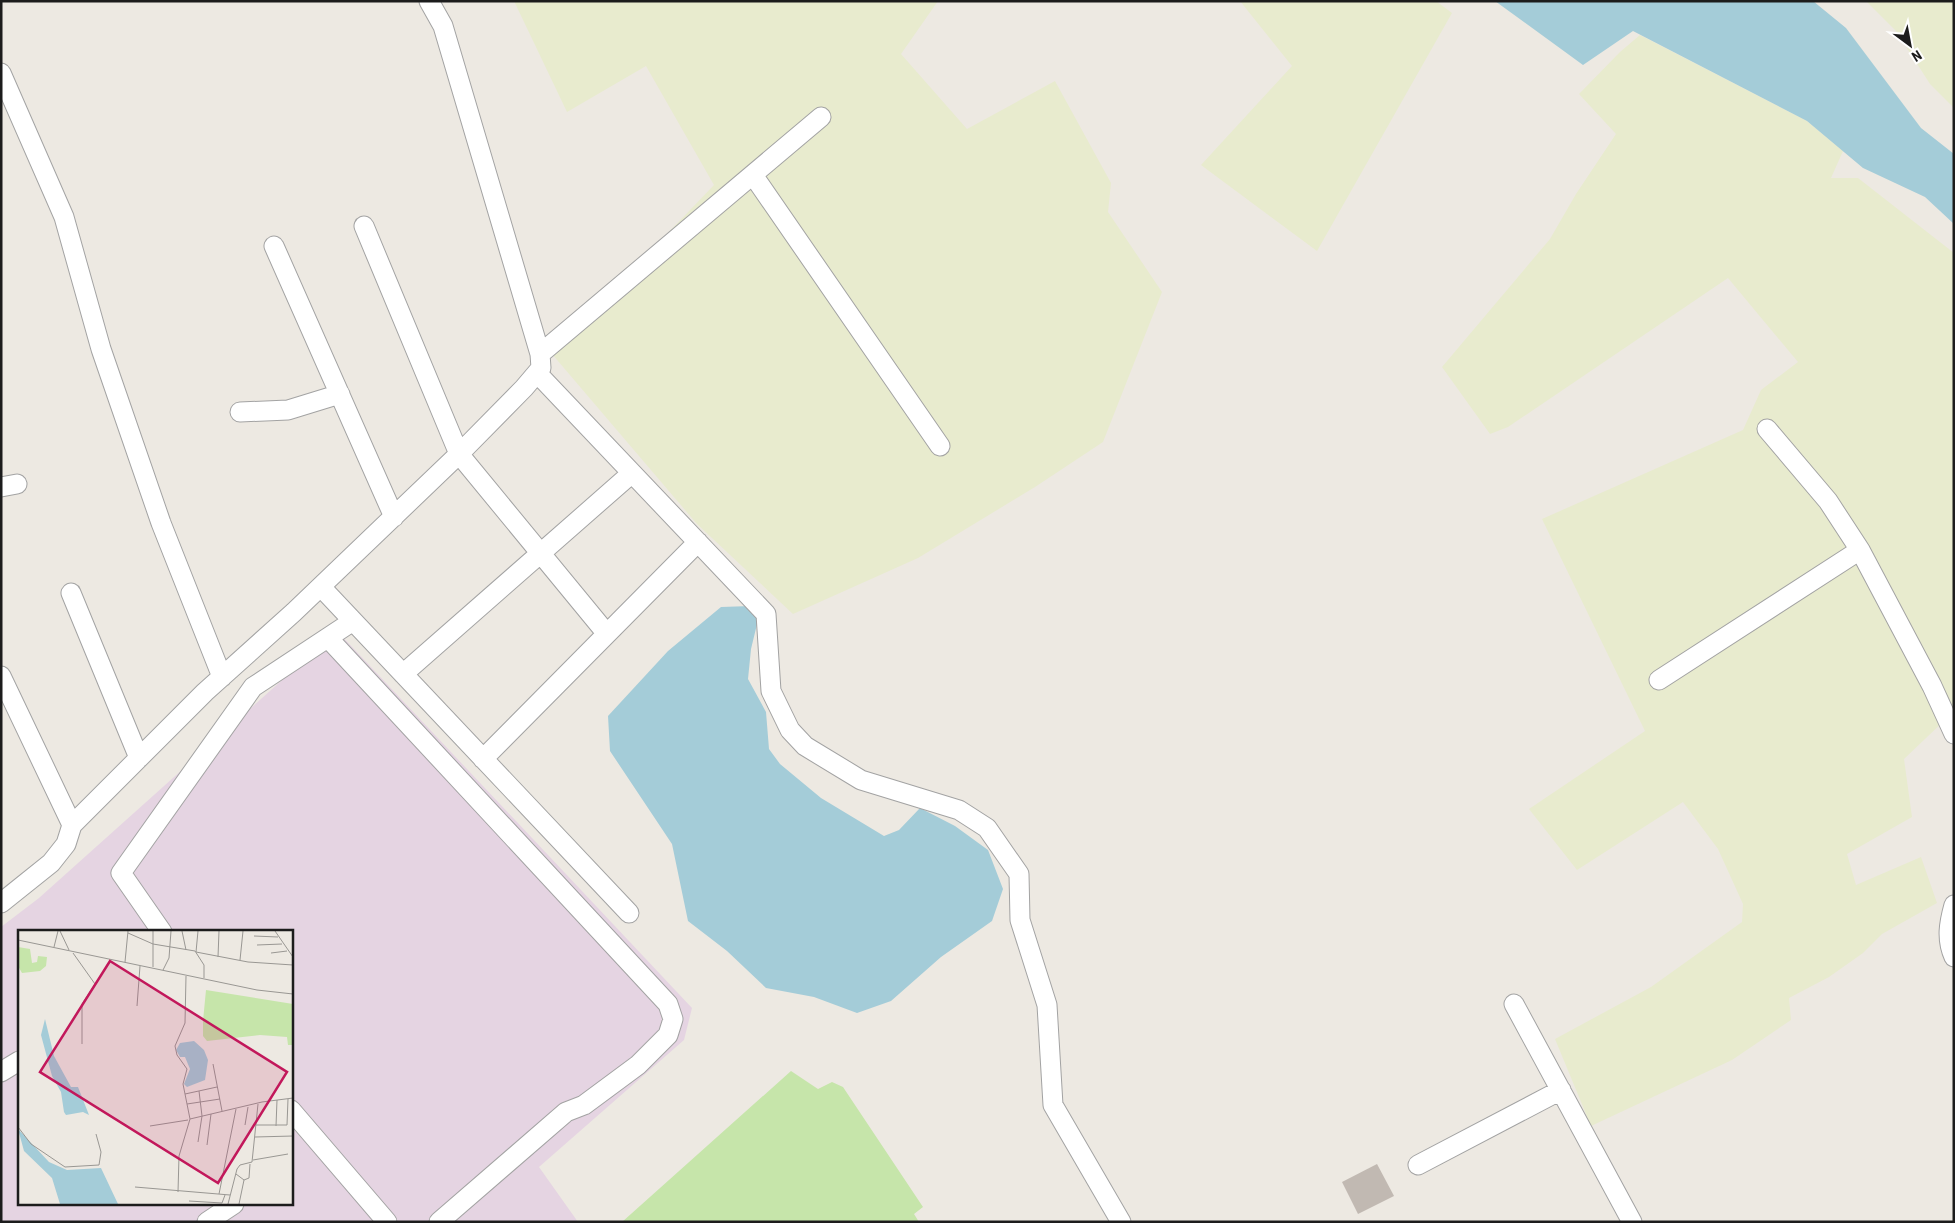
<svg xmlns="http://www.w3.org/2000/svg" width="1955" height="1223" font-family="'Roboto Condensed',sans-serif">
	<rect width="100%" height="100%" fill="#ede9e2"/>
	<path fill="#e5d4e2" fill-rule="evenodd" d="M337,631L692,1008L684,1040L539,1167L578,1222H1V927L39,898ZM19,932H291V1204H19Z"/>
	<path fill="#e8ebce" d="M514,1H938L901,54L967,129L1055,81L1111,183L1108,212L1162,292L1103,442L1035,487L918,558L793,614L697,524L552,354L714,185L646,66L567,112Z
		M1240,1H1436L1452,13L1317,251L1201,165L1292,66Z
		M1866,1H1954V108L1930,84L1896,31Z
		M1640,35L1807,121L1843,151L1831,178H1858L1954,253V714L1947,718L1904,759L1912,817L1847,854L1856,885L1921,857L1937,903L1882,934L1863,953L1829,977L1789,998L1791,1020L1732,1060L1591,1126L1555,1039L1651,987L1742,922L1743,904L1718,849L1683,802L1577,870L1529,809L1645,731L1542,519L1743,430L1761,390L1798,362L1728,278L1508,427L1490,434L1442,367L1550,239L1576,194L1616,134L1579,94L1620,52Z"/>
	<path fill="#c6e5aa" d="M791,1071L818,1089L832,1082L843,1087L923,1207L914,1214L919,1222H622Z"/>
	<path fill="#a4ccd8" d="M1495,1H1813L1846,28L1921,128L1954,154V224L1925,197L1863,168L1807,121L1633,31L1583,65Z
		M751,606L759,616L751,649L748,679L766,712L769,749L780,764L821,798L884,836L899,830L920,808L955,826L988,850L1003,889L992,921L941,957L891,1001L857,1013L814,997L766,988L727,951L688,921L672,844L610,751L608,716L668,651L721,607Z"/>
	<path fill="#c1b9b2" d="M1377,1164L1394,1196L1358,1214L1342,1182Z"/>
	<g fill="none" stroke-linecap="round" stroke-linejoin="round">
		<g stroke="#a3a3a3" stroke-width="21">
			<path id="minor" d="M1,73L64,217L101,349L161,523L222,677
				M753,175L940,446
				M364,226L459,454L607,634
				M274,246L394,517
				M540,354L821,117
				M537,373L766,614L771,691L790,730L805,746L861,780L959,810L987,828L1019,874L1020,920L1047,1005L1053,1105L1121,1222
				M240,412L288,410L340,394
				M1767,429L1828,501L1860,550L1932,686L1954,734
				M1,487L17,484
				M321,587L629,913
				M71,593L139,758
				M328,638L668,1004L673,1019L668,1035L638,1065L584,1105L566,1112L439,1222
				M403,674L632,473
				M1,676L72,825
				M1659,680L1860,550
				M483,759L698,542
				M1,903L51,863L66,844L72,825L205,692L294,612L459,454L524,388L541,368L540,354L443,26L429,1
				M1954,905C1949,923 1946,939 1954,957
				M162,932L121,873L253,687L353,621
				M1514,1004L1632,1222
				M1,1072L19,1061
				M291,1110L387,1222
				M1418,1165L1561,1090
				M207,1222L234,1204"/>
		</g>
		<use href="#minor" stroke="#fff" stroke-width="19"/>
	</g>
	<g transform="translate(18 930)">
		<rect width="275" height="275" fill="#ede9e2"/>
		<path d="M0,17L12,19L14,33L19,32L20,26L29,27L28,36L22,41L4,43L0,36ZM188,60L275,74V115H270L269,107L242,105L189,111L185,106V91Z" fill="#c6e5aa"/>
		<path d="M27,89L36,126L53,157H60L71,185L65,182L48,185L46,182L43,162L34,146L23,105ZM176,111L186,120L190,130L187,150L169,157L166,154L172,139L167,127H162L158,120L162,113ZM0,199L31,232L49,240L83,238L100,274H42L34,248L6,221Z" fill="#a4ccd8"/>
		<path fill="none" stroke="#999793" stroke-width="1" d="M42,1L51,20M164,1L168,20M180,1L178,22L230,32L275,35M257,1L275,27M110,3L135,14L177,21L186,35V48M236,6L260,7M0,10L239,60L275,64M239,15L264,14M36,17L40,1M55,23L77,54L64,74V114M253,23L269,21M200,27L201,1M222,30L225,1M107,32L110,1M135,37V1M145,40L151,28L153,1M168,46L167,93L157,116L159,125L169,139L165,154L172,189M119,76L122,36M195,134L204,181M167,164L199,157M169,174L202,169M227,195L230,177M238,195H269L270,169M132,196L170,190M258,196L259,170M0,197L13,214L47,237L81,235L83,222L78,204M237,207L275,206M180,212L184,186L181,161M189,215L193,184M235,230L270,224M218,244L226,250L221,274M226,250L231,248L232,234M117,257L212,265M160,262L161,226L172,189L244,172L275,168M201,264L218,179M171,271L204,273L207,265M210,274L219,239L222,235L234,232L240,174"/>
		<path fill="#c2185b" fill-opacity="0.15" stroke="#c2185b" stroke-width="2.5" d="M92,31L269,142L200,253L22,142Z"/>
		<rect width="275" height="275" fill="none" stroke="#1c1c1c" stroke-width="2.5"/>
	</g>
	<rect width="1955" height="1223" fill="none" stroke="#1c1c1c" stroke-width="5"/>
	<g transform="translate(1910 45) rotate(148)" stroke="#ffffff" stroke-width="4" paint-order="stroke">
	<path d="M0-4L9 19L0 12L-9 19Z" fill="#1c1c1c"/>
	<text y="-8" font-size="14" font-weight="bold" text-anchor="middle" fill="#1c1c1c">N</text>
	</g>
</svg>
